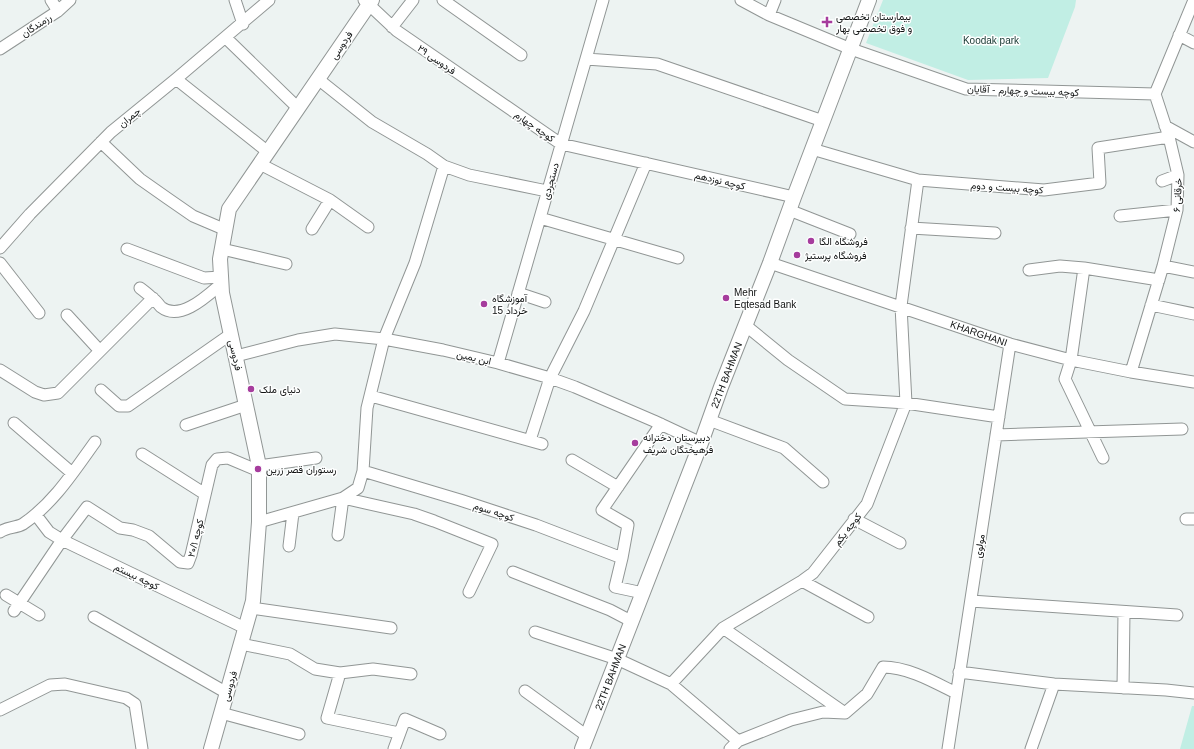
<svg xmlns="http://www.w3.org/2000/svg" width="1194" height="749" font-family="Helvetica,Vazirmatn,sans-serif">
	<rect width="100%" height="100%" fill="#edf3f2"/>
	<path fill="#c1eee4" d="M883,0H1076L1075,7L1048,78L968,80L866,43Z
		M1192,706H1194V749H1180Z"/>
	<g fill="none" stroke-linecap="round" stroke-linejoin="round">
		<g stroke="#919695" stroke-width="13">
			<path id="minor" d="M51,0L58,11
				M235,0L243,24
				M364,0L397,31L561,144L794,197
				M443,0L521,55
				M741,0L769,15L851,49L966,89L1155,94
				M769,15L775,0
				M392,27L413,0
				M1179,35L1194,43
				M226,38L298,108
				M0,49L58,11L70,0
				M586,59L657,64L823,121
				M176,79L268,152
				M318,79L372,122L427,154L444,166L469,175L547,191
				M1165,126L1194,142
				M101,142L140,179L167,198L193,216L226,230
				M812,149L918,180L1044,190L1100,183L1098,148L1169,137
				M260,164L330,200L368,227
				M1162,181L1178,175
				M789,210L850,234
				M1120,216L1177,210
				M540,218L678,258
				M911,228L995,233
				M312,229L330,200
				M0,248L30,214L111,132L176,79L269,0
				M127,249L204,278L221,277
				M222,249L286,264
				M0,263L39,313
				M770,263L1010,344L1071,360L1131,372L1194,382
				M1163,266L1194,272
				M1084,268L1071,360L1065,379L1103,458
				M1029,270L1060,266L1084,268L1159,280
				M140,288C144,291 148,294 152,298C156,300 158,304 161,307C180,322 207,296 221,284
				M518,293L545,302
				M1151,305L1194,314
				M67,315L100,351
				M745,325L788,360L845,399L906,403L999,417
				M236,356L298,340L335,334L384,339L443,350L498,363L550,378L575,387L654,421L701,443
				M498,363L603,0
				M0,370L35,392L44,395L58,393L153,298
				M1131,372L1163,266L1177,210L1178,175L1169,137L1155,94L1194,0
				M101,390L119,406H128L231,334
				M371,396L542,444
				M709,420L784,448L823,482
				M14,423L72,473
				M186,425L246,405
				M996,435L1182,429
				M530,440L550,378L584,311L646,163
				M142,454L205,494
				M572,460L618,487
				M259,466L316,458
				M363,471L460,500L536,525L622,558
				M343,498L414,514L434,521L492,544L469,592
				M36,515L49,532L62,540L245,628
				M854,519L900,543
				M1186,519H1194
				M259,522L343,498L358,488L363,471L367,408L384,339L415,263L444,166
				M0,532C7,527 16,528 23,524C54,503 74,471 95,442
				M338,535L343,498
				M289,546L293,513
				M513,572L610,610L631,621
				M802,581L868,617
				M643,593L615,587L622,558L628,525L602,510L661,424
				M6,595L39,615
				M971,601L1177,615
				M251,608L391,628
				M14,611L62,540L87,507L120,528L133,530L149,536L180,562L188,563L191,555L212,465L217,459L228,458L259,471
				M94,617L227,693
				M723,628L845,713
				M535,632L617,659L671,684L738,741
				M241,644L290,654L315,669L340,673L373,669L411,674
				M959,672L1054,684L1166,690L1194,693
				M340,673L327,718L399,733
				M671,684L723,628L802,581L813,573L867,504L906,403L901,306L918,180
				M1123,688L1124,612
				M525,691L587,736
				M0,710L50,685L65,684L126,698L135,704L142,749
				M221,713L299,734
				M394,749L405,719L440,734
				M730,749L738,741L791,720L823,712L845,713L867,694L883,667C908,667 934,682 956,693
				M948,749L1010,344
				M1031,749L1054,684"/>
		</g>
		<g stroke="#919695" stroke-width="16">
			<path id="major" d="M211,749L253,601L259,522V466L222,293L220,259L229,209L372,0
				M582,749L701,443L721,387L770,263L794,197L869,0"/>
		</g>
		<use href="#minor" stroke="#fff" stroke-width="11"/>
		<use href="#major" stroke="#fff" stroke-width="14"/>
	</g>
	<g fill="#a63c9d" stroke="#feffff" stroke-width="1.5">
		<path d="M825 16h4v4h4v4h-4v4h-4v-4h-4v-4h4z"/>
		<circle cx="811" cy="241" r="4"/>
		<circle cx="797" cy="255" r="4"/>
		<circle cx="726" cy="298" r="4"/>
		<circle cx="484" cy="304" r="4"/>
		<circle cx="251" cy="389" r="4"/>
		<circle cx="635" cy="443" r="4"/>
		<circle cx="258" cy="469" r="4"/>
	</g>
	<g text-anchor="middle" stroke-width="3" stroke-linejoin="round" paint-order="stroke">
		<g font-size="10" fill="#111313" stroke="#feffff" text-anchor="start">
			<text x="836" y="20">بیمارستان تخصصی<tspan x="836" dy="12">و فوق تخصصی بهار</tspan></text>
			<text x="819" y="245">فروشگاه الگا</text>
			<text x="805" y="259">فروشگاه پرستيژ</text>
			<text x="734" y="296">Mehr<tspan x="734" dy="12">Eqtesad Bank</tspan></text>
			<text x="492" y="302">آموزشگاه<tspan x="492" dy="12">15 خرداد</tspan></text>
			<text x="259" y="393">دنیای ملک</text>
			<text x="643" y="441">دبیرستان دخترانه<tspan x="643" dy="12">فرهیختگان شریف</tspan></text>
			<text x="266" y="473">رستوران قصر زرین</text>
		</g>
		<g font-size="10" fill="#111313" stroke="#feffff">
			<text transform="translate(36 25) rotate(-33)" y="4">رزمندگان</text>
			<text transform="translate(341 45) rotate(-56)" y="4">فردوسی</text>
			<text transform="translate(437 59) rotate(35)" y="4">فردوسی ۲۹</text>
			<text transform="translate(1023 90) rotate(2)" y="4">کوچه بیست و چهارم - آقایان</text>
			<text transform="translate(129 117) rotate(-39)" y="4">چمران</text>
			<text transform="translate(535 126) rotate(35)" y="4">کوچه چهارم</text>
			<text transform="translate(720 180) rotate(13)" y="4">کوچه نوزدهم</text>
			<text transform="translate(550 181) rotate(-74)" y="4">دستجردی</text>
			<text transform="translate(1007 187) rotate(4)" y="4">کوچه بیست و دوم</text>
			<text transform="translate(1177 195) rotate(-87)" y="4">خرقانی ۶</text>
			<text transform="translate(979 333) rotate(19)" y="4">KHARGHANI</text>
			<text transform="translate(236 355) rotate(77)" y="4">فردوسی</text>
			<text transform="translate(474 357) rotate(13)" y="4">ابن یمین</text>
			<text transform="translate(726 375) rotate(-69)" y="4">22TH BAHMAN</text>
			<text transform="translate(494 511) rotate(18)" y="4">کوچه سوم</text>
			<text transform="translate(847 529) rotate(-52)" y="4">کوچه یکم</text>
			<text transform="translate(195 538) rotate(-76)" y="4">کوچه ۲۰/۱</text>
			<text transform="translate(979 546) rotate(-81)" y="4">مولوی</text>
			<text transform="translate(137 576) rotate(26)" y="4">کوچه بیستم</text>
			<text transform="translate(610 677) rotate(-69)" y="4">22TH BAHMAN</text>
			<text transform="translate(229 686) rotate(-74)" y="4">فردوسی</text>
		</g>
		<g font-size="10" fill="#163731" stroke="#feffff">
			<text x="991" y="44">Koodak park</text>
		</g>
	</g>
</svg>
